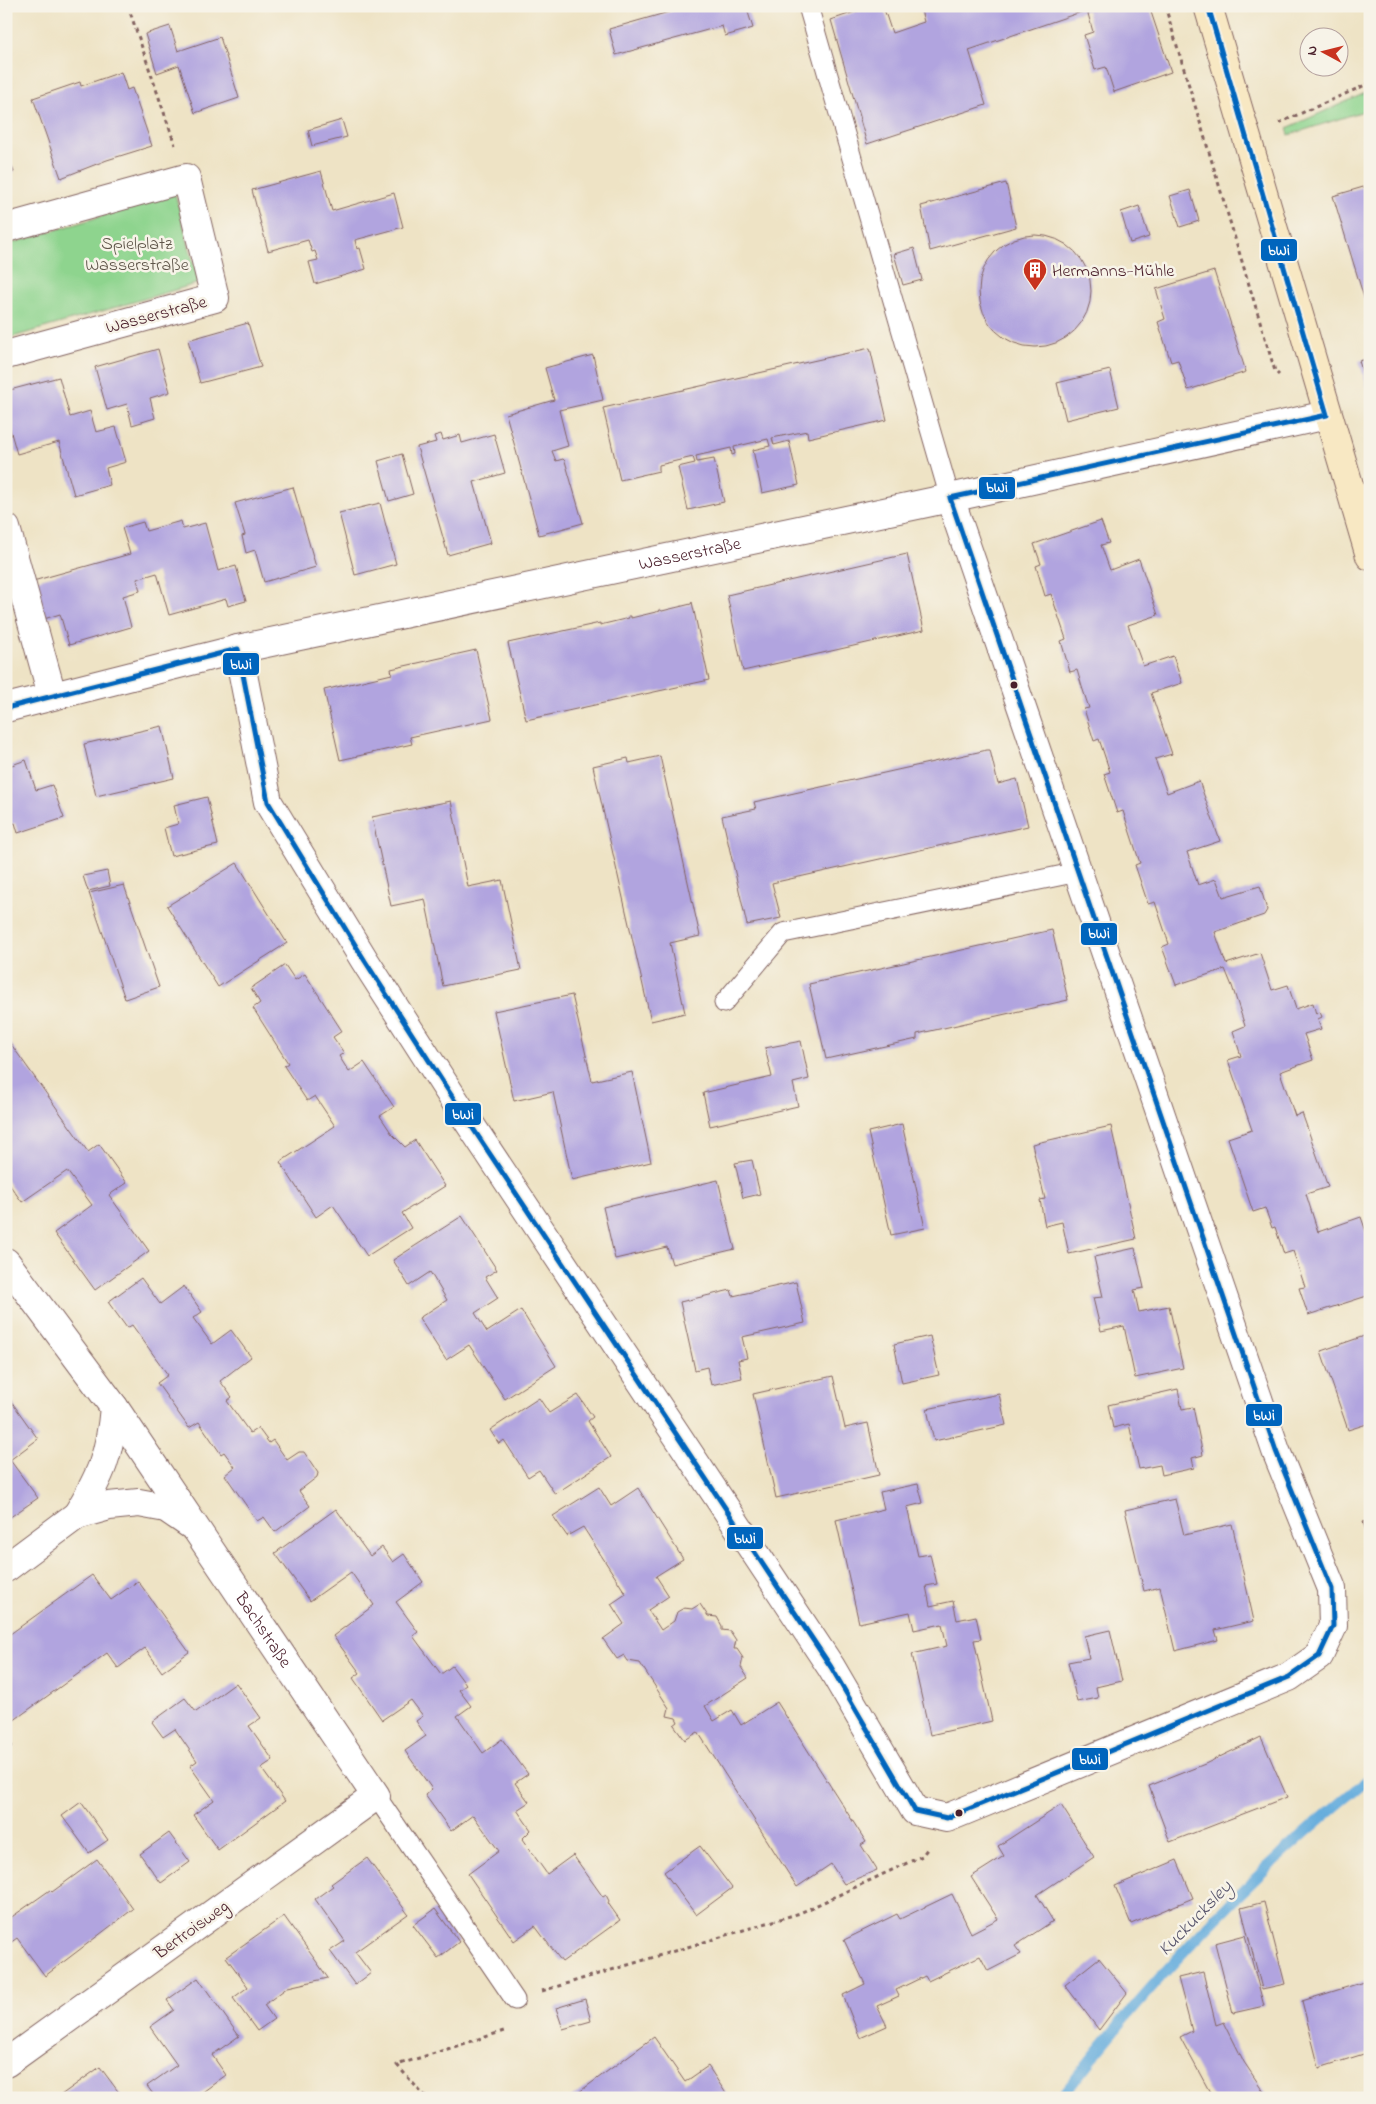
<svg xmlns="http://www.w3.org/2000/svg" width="1376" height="2104" font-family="'Indie Flower',sans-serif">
	<rect width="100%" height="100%" fill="#f7f3e8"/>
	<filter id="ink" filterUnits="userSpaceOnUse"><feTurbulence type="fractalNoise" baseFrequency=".02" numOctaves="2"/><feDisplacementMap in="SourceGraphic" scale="10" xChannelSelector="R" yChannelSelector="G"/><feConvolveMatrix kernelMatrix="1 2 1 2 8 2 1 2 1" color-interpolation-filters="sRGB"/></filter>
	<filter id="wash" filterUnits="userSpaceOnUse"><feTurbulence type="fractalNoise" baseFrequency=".0096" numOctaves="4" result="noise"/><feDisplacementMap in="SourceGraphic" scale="20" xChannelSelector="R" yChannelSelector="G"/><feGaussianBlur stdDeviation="1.12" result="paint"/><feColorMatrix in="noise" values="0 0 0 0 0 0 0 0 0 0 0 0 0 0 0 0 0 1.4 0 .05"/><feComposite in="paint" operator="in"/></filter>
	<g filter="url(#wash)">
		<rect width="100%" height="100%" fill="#eee3c5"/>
		<path fill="#8ed48e" stroke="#6c7a5c" d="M1370,91V109L1289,135L1287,128Z
			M175,194L199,283L6,339V245Z"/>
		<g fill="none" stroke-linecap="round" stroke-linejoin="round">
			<path stroke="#66addd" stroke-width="11" d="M1061,2098C1151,1979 1254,1871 1370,1778"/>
		</g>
		<g id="blocks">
			<path fill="#b1a4df" d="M690,6H717V8L725,6H746L753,28L725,36L722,26L616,55L609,29Z
				M872,6H883L892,33L924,22L920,6H1149L1171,72L1114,92L1106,67L1095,70L1084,35L1093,32L1087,10L969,50L986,105L867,144L831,20Z
				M170,26L178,51L220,37L239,98L195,113L179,65L157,73L145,34Z
				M121,72L127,90L132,88L152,146L107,160L61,178L33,98L80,82L81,86Z
				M342,120L347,137L312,146L308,130Z
				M6,152L14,172L6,174Z
				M321,171L332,211L394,193L403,227L355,240L357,249L360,248L366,269L315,284L309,262L318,260L315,251L312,252L308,240L268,251L252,190Z
				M1006,183L1016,227L930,251L921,206Z
				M1370,185V314H1369L1333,196Z
				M1190,190L1199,221L1180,227L1170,196Z
				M1139,206L1149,237L1130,243L1121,212Z
				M979 291a56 56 0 1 1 112 0a56 56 0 1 1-112 0Z
				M914,248L922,280L903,285L894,254Z
				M1214,271L1246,372L1188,390L1178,360L1171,362L1158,322L1165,319L1156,289Z
				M248,323L261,367L200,383L188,340Z
				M870,348L887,420L808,438L807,431L772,438L774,445L789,441L799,485L762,493L753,450L770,446L768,439L734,447L735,454L732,455L731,448L696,456L697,462L714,459L724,502L688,510L678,467L695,463L693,457L659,465V471L620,480L603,408Z
				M158,349L170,392L150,398L155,418L132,425L127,404L107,410L95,367Z
				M593,355L603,400L559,410L568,446L552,451L556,461L563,459L565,461L583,523L539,535L506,414L554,400L545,368Z
				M1370,358V393H1369L1359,361Z
				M1110,370L1119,407L1066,420L1057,383Z
				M59,377L70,417L90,411L96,432L116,427L126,462L106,468L110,485L74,495L59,442L17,454L6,415V391Z
				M441,434L443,440L460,435L462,443L494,434L505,473L474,482L491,543L448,555L417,447L436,442L434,436Z
				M402,454L413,494L389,501L378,461Z
				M293,487L316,567L264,582L255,550L246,553L242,536L245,535L235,503Z
				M380,503L396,564L355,575L339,513Z
				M181,521L183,529L205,523L218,571L236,566L246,601L228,606L226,599L169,615L157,573L137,579L140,591L123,596L131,627L69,645L60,614L44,619L33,581L130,554L122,528L143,522L146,531Z
				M1101,521L1109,543L1101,545L1110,570L1139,559L1158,615L1128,625L1143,666L1173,656L1182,683L1151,693L1172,754L1155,759L1167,793L1199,781L1220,841L1187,852L1198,885L1216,879L1223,897L1260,886L1267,910L1264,915L1215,932L1226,964L1260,953L1272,990L1288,985L1296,1009L1313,1003L1316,1014L1320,1012L1322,1017L1318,1019L1321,1029L1304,1034L1313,1060L1280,1072L1295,1116L1302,1113L1328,1187L1306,1194L1318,1232L1361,1217L1370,1243V1295L1308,1315L1299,1288L1305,1287L1293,1251L1284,1254L1275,1227L1272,1228L1265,1208L1253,1212L1228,1138L1252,1130L1228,1060L1241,1056L1233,1031L1245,1026L1232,986L1225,969L1176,985L1162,947L1169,944L1155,902L1148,904L1135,865L1140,863L1123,811L1117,813L1104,774L1110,772L1099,739L1094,741L1084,709L1089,708L1082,687L1077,670L1070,672L1061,641L1066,639L1051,594L1045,596L1036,566L1041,564L1034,544Z
				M907,554L924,630L743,671L727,595Z
				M692,602L709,680L526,720L508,643L600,623V625L629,618L628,616H631V618L660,611L659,609L662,611L691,604Z
				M476,650L492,719L410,737L412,744L340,760L324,690L392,674L391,669Z
				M162,726L174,778L96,796L84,744Z
				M987,750H990L998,784L1017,779L1028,826L772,883L781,918L747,925L722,816L756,809L754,802Z
				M660,756L700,936L670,943L685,1013L651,1021L593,766L628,758L629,763Z
				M26,760L36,790L52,785L64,818L18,833L15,823L6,826V767Z
				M207,797L218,845L171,856L164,828L178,824L174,805Z
				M451,801L468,887L502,880L521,970L443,986L425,899L391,906L372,817Z
				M237,863L287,943L218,987L167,906Z
				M107,871L110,886L88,891L83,876Z
				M124,885L159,987L125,999L89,893Z
				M1052,930L1068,1000L917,1034V1039L826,1059L809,984Z
				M285,965L295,980L305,974L342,1031L333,1037L344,1053L339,1056L349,1072L364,1062L394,1107L380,1116L392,1134L405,1147L415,1140L445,1186L402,1213L411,1228L367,1256L333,1205L316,1217L280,1162L335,1126L315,1096L307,1101L284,1066L288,1063L253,1008L260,1003L251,988Z
				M572,995L592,1081L632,1072L651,1162L572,1180L553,1092L514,1101L494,1011Z
				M8,1040L88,1152L99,1144L127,1183L109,1195L149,1251L95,1290L54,1233L92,1205L67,1171L22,1202L6,1180V1041Z
				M801,1041L809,1079L793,1083L798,1106L710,1126L703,1093L772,1077L765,1048Z
				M902,1124L925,1228L891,1235L868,1132Z
				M1111,1126L1136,1239L1069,1254L1062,1222L1045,1226L1040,1200L1045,1199L1032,1144Z
				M752,1160L760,1194L743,1198L735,1163Z
				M718,1180L735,1249L672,1264L667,1247L615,1259L603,1207Z
				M462,1216L497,1270L485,1277L498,1298L475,1313L487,1332L521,1310L556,1366L505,1399L469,1345L446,1360L419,1318L447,1300L430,1272L409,1286L393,1260Z
				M1135,1248L1144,1288L1134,1290L1139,1312L1169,1306L1183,1368L1135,1378L1124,1326L1101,1331L1093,1298L1103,1297L1094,1257Z
				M141,1278L160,1304L184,1286L202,1312L193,1318L212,1344L231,1330L251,1357L220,1381L232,1397L227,1401L250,1433L258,1428L269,1443L273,1440L287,1460L299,1452H304L318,1473L317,1477L299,1491L310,1506L275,1532L264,1517L257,1521L225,1475L235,1467L224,1452L221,1454L199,1422L189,1428L157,1383L168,1375L132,1325L127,1328L108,1302Z
				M796,1282L805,1323L742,1337L747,1358L738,1360L742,1378L711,1385L707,1367L695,1370L680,1302L731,1290L733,1296Z
				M1370,1334V1423L1348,1430L1321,1351Z
				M930,1336L939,1375L902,1383L894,1344Z
				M833,1376L845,1428L868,1423L879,1475L776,1498L753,1394Z
				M1178,1389L1182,1409L1193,1407L1203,1455L1192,1458L1194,1468L1162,1475L1160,1465L1139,1469L1129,1424L1113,1428L1108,1405Z
				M6,1394L38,1439L10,1460L38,1498L6,1520Z
				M999,1394L1006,1425L934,1441L927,1409Z
				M578,1395L593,1417L588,1421L611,1457L555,1494L539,1470L528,1477L504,1440L499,1444L490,1430L539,1398L549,1413Z
				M918,1484L923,1503L907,1507L918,1556L930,1554L937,1584L926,1586L930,1606L953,1601L957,1620L976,1616L981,1639L974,1640L992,1721L930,1735L912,1654L947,1646L942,1624L914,1630L910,1612L859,1623L836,1520L884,1509L880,1492Z
				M599,1487L611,1506L638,1488L683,1559L656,1576L669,1596L648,1610L661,1630L674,1621L677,1612L684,1608L692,1609L700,1604L708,1616L717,1617L722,1626V1630L730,1631L736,1640L734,1649H737L743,1658L741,1667L748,1678L705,1706L714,1721L732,1710L741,1725L777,1702L866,1842L861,1845L877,1870L844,1884L831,1864L797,1887L698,1732L685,1740L674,1725L678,1722L676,1718L667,1716L669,1708L640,1663L628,1661L624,1655L617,1659L603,1639L624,1624L611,1604L626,1594L583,1527L567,1536L553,1516Z
				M1175,1499L1184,1535L1232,1524L1254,1621L1215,1630L1218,1640L1175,1651L1160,1587L1144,1591L1125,1510Z
				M336,1509L370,1556L382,1547L393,1562L404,1554L423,1582L396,1602L418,1632L413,1636L441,1674L452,1666L466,1685L459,1690L471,1706L457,1716L483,1753L502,1739L528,1774L515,1783L529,1802L517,1810L531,1830L522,1839L547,1874L573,1855L603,1897L606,1895L609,1901L608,1903L620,1920L562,1962L535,1926L514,1941L468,1874L499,1851L473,1815L451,1831L425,1795L432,1789L405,1751L426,1736L416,1721L423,1716L411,1700L382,1720L353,1678L360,1673L333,1636L374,1605L351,1572L310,1601L275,1553Z
				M1370,1520V1541H1369L1363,1522Z
				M92,1575L111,1600L138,1581L189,1652L162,1672L145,1648L118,1668L107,1653L6,1726V1637Z
				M1110,1630L1122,1681L1096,1687L1098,1698L1077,1702L1068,1662L1089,1658L1084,1636Z
				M236,1683L261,1718L249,1726L273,1760L261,1768L285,1801L218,1850L193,1815L214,1800L190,1766L197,1761L175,1729L163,1737L152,1722L185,1698L196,1712Z
				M1261,1737L1287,1797L1170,1842L1149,1786L1205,1764Z
				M6,1738L13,1746L6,1750Z
				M81,1802L108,1840L89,1853L62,1816Z
				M1061,1805L1094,1857L1037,1895L1053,1921L1015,1946L1021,1954L988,1971L980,1956L928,1981L925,1976L896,1990L899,1996L877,2006L887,2026L860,2038L843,1995L865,1984L844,1940L897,1914L900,1919L952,1894L971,1933L998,1919L971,1877L1004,1856L998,1846Z
				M169,1833L190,1862L161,1883L140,1854Z
				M700,1846L732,1888L696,1915L664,1872Z
				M367,1858L408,1914L355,1952L371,1973L355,1985L330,1951L345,1941L315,1899L333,1886L331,1884Z
				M97,1859L133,1909L45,1976L17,1938L6,1946V1921L50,1890L52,1892Z
				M1177,1860L1193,1898L1131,1924L1115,1886Z
				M1264,1902L1285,1984L1262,1989L1241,1908Z
				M435,1909L459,1942L438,1958L413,1925Z
				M284,1916L328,1978L288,1987L264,2005L274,2019L257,2031L233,1998L248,1987L226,1957Z
				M1245,1935L1264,2006L1233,2013L1215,1943Z
				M1099,1958L1127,1993L1099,2030L1065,1985Z
				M1203,1972L1216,2025L1224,2022L1244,2062L1268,2098H1213L1180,2037L1192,2031L1178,1978Z
				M198,1978L239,2036L212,2055L226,2075L200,2094L203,2098H156L147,2086L177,2065L150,2027L174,2010L167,2000Z
				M1370,1980V2052L1319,2068L1302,2001Z
				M585,1999L591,2021L563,2029L556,2008Z
				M654,2037L685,2082L708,2066L729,2098H571Z
				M100,2067L123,2098H57Z"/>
		</g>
	</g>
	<g filter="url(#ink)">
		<use href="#blocks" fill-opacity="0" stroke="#836461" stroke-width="1"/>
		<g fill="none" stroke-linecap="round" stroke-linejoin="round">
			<g stroke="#836461" stroke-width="21">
				<path id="lane" d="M808,6L950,498
					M724,1003L783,933L1078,872
					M376,1796L515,2000"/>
			</g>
			<g stroke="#836461" stroke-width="30">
				<g id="street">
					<path d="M6,228L186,178L215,298L6,355"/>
					<path d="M6,528L52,695"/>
					<path d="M238,649L268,802L365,961L464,1115L831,1667L915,1811L947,1818L1289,1677L1319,1656L1333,1626L1332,1589L1276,1451L950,498"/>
					<path id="s1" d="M6,708L238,649L950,498L1327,415"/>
					<path id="s2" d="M6,1262L114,1407L376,1796L6,2063"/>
					<path d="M77,1515C101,1475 110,1455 114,1407"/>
					<path d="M6,1568L77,1515L109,1506L139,1503L166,1508L191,1525"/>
				</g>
			</g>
			<g stroke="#836461" stroke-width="30">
				<path id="secondary" d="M1208,6L1370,556"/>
			</g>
			<path stroke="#836461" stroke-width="3" stroke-dasharray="4 4" stroke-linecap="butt" d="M128,6L175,145
				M1165,6L1275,371L1279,375
				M1279,123L1370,83
				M542,1991L800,1913L922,1856L928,1848
				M426,2098L397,2065L507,2030"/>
			<use href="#lane" stroke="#fff" stroke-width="19"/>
			<use href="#street" stroke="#fff" stroke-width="28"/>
			<use href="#secondary" stroke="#f8e8c3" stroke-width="28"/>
			<g stroke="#f7f3e8" stroke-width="9">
				<path id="bus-1" d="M6,708L238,649L268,802L365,961L464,1115L831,1667L915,1811L947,1818L1289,1677L1319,1656L1333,1626L1332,1589L1276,1451L950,498L1327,415L1208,6"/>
			</g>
			<use href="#bus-1" stroke="#0065bd" stroke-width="5"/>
		</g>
	</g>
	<defs>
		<g id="building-pin" transform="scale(1.25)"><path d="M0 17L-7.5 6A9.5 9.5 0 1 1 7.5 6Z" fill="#c8321e" stroke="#f7f3e8"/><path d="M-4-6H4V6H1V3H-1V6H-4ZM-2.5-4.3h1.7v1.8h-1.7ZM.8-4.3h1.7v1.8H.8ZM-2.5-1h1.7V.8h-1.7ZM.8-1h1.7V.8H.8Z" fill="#fff"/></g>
	</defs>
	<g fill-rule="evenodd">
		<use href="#building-pin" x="1035" y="270"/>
	</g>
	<g fill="#4a1f2b" stroke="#f7f3e8" stroke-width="2">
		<circle cx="1014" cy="685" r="4.5"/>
		<circle cx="959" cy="1813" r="4.5"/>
	</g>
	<g text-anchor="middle" stroke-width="5" stroke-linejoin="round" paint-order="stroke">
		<g font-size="18" fill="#5e5549" stroke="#f7f3e8">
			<text x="137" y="249">Spielplatz<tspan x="137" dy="21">Wasserstraße</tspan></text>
		</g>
		<g font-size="18" fill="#4a1f2b" stroke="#f7f3e8" text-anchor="start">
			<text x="1052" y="276">Hermanns-Mühle</text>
		</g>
		<g font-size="18" fill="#4a1f2b" stroke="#f7f3e8">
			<text transform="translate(156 314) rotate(-15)" y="6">Wasserstraße</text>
			<text dy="6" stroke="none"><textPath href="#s1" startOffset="701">Wasserstraße</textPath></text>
			<text dy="6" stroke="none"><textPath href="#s2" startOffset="449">Bachstraße</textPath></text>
			<text transform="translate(191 1929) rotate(-36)" y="6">Bertroisweg</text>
		</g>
		<g font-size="19" font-style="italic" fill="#545169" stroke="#f7f3e8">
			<text transform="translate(1194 1917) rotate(-46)" y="7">Kuckucksley</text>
		</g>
	</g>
	<g stroke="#f7f3e8" stroke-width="2">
		<rect x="1260" y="238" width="38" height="24" rx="5" fill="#0065bd"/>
		<rect x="978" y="476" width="38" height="24" rx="5" fill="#0065bd"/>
		<rect x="222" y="652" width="38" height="24" rx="5" fill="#0065bd"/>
		<rect x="1080" y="922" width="38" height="24" rx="5" fill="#0065bd"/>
		<rect x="444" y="1102" width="38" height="24" rx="5" fill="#0065bd"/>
		<rect x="1245" y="1403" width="38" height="24" rx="5" fill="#0065bd"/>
		<rect x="726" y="1526" width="38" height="24" rx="5" fill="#0065bd"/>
		<rect x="1071" y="1747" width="38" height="24" rx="5" fill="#0065bd"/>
	</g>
	<g font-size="14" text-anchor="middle" font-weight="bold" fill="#fff">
		<text x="1279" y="255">bWi</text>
		<text x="997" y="492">bWi</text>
		<text x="241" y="669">bWi</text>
		<text x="1099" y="938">bWi</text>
		<text x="463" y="1119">bWi</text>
		<text x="1264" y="1420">bWi</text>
		<text x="745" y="1543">bWi</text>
		<text x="1090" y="1764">bWi</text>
	</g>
	<rect width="1376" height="2104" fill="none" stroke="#f7f3e8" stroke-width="25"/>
	<g transform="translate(1324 52) rotate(277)"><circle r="24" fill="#f7f3e8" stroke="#b29e9c"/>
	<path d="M0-4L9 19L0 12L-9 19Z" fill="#c8321e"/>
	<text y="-8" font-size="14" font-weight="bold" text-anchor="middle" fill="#4a1f2b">N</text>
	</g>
</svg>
